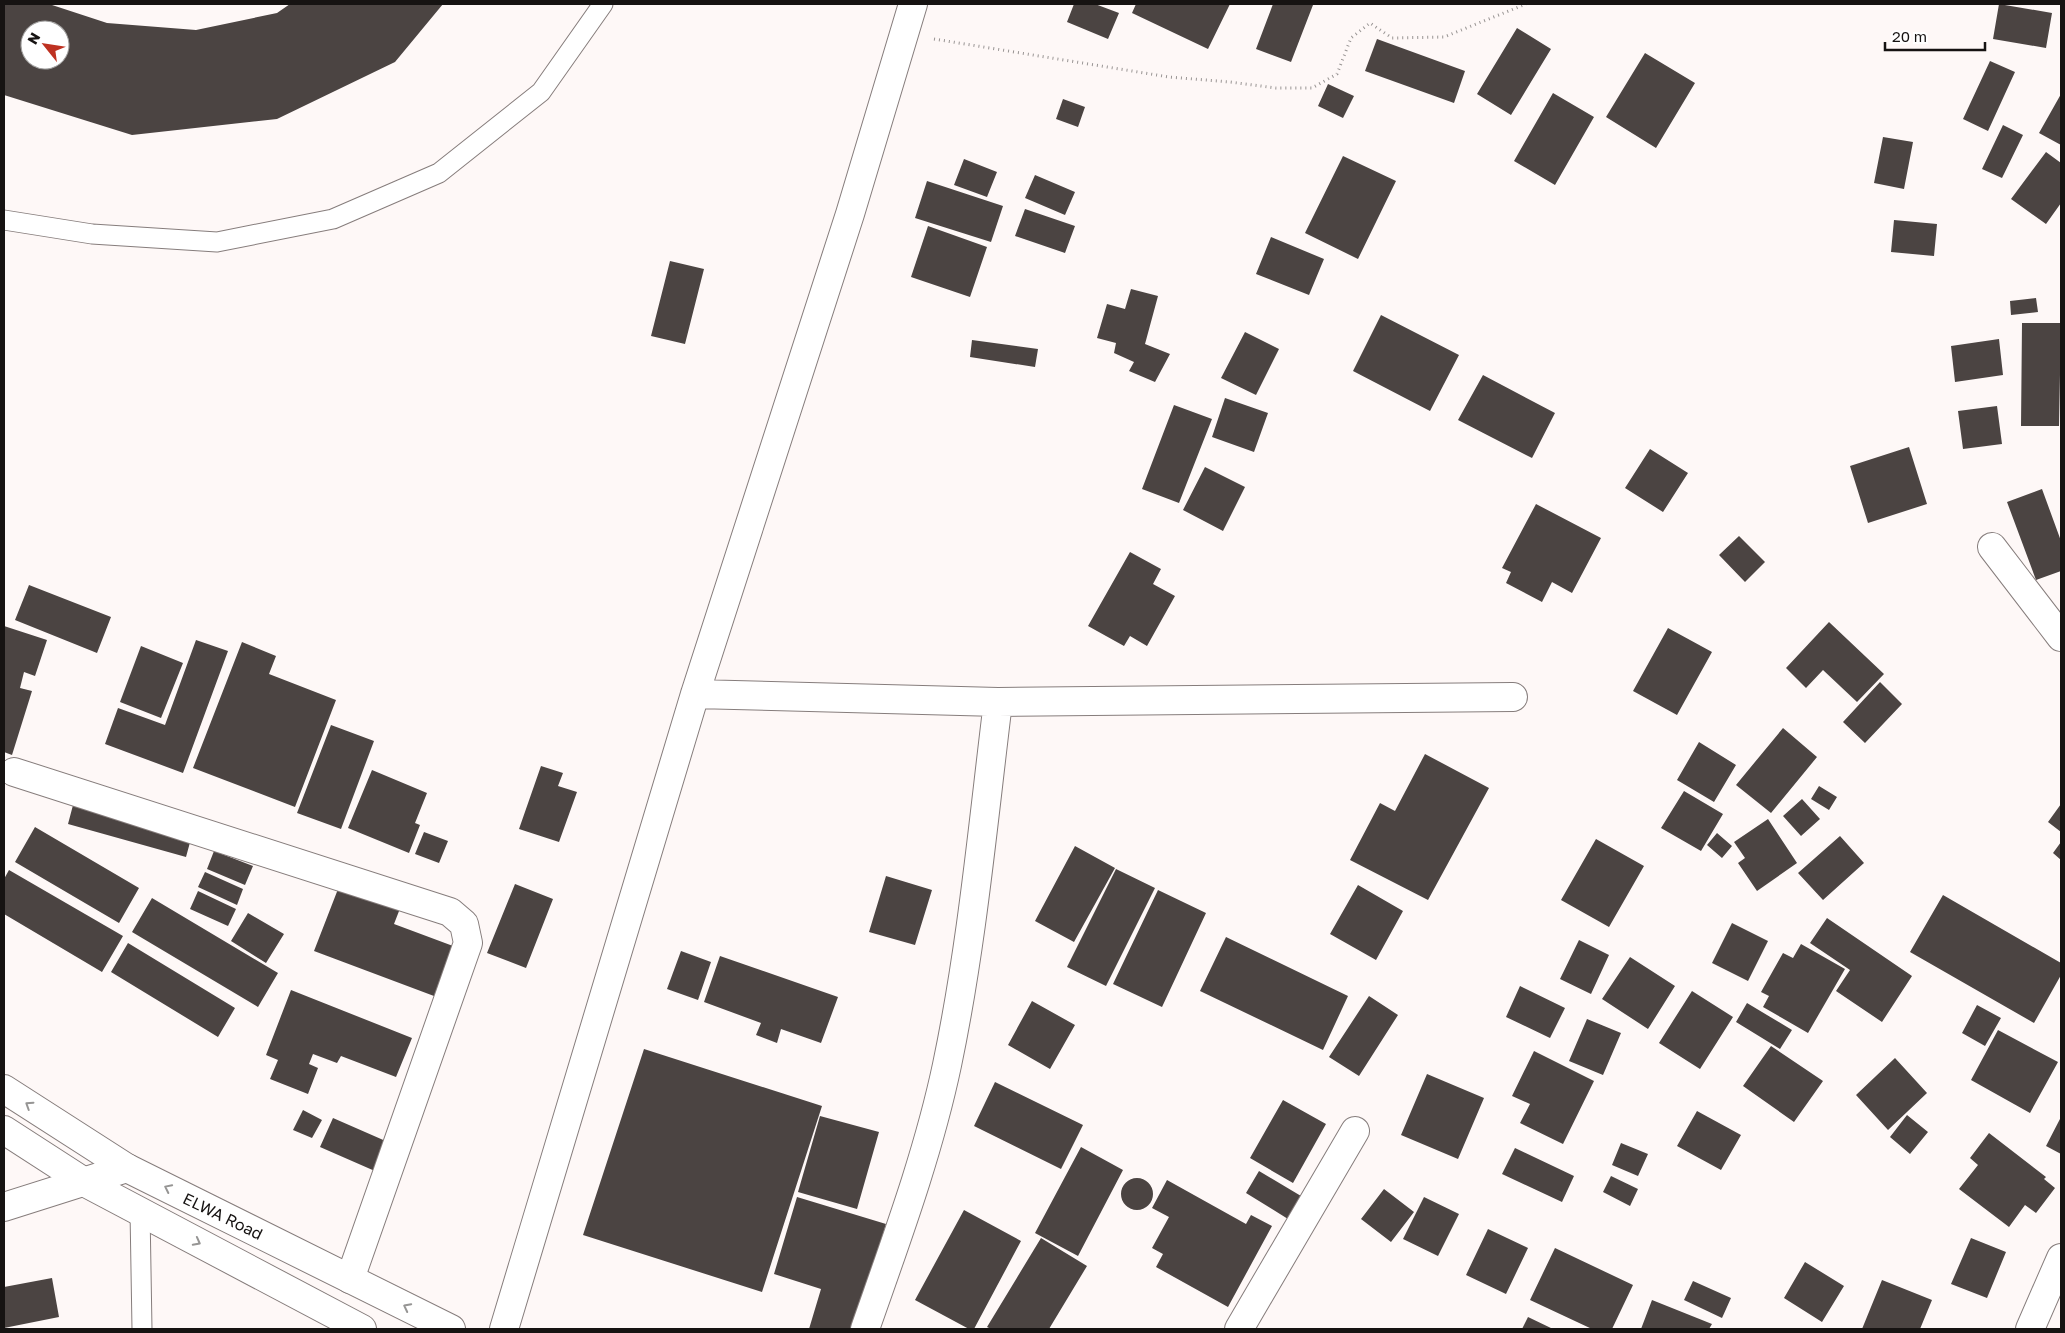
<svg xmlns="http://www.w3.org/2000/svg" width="2065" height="1333" font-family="'Golos Text',sans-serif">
	<rect width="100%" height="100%" fill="#fef8f7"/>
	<path fill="#4b4442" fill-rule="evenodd" d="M4,4H49L107,23L196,30L277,13L290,4H443L395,62L277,119L132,135L4,95ZM30,30H60V60H30Z
		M1074,4H1095L1119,13L1108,39L1067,22Z
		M1136,4H1230L1208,49L1132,13Z
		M1273,4L1313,5L1291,62L1256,49Z
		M1999,4L2052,13L2046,48L1993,39Z
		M1517,28L1551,49L1511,115L1477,94Z
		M1377,39L1465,71L1454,103L1365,71Z
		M1645,53L1695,83L1656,148L1606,117Z
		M1990,61L2015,72L1988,131L1963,119Z
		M1328,84L1354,96L1343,118L1318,106Z
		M1553,93L1594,117L1555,185L1514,161Z
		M2061,94V145L2039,133Z
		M1063,99L1085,107L1078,127L1056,119Z
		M2003,125L2023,135L2002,178L1982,169Z
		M1883,137L1913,142L1904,189L1874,183Z
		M2046,152L2061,163V203L2046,224L2011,199Z
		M1343,156L1396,181L1358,259L1305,233Z
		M964,159L997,172L987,197L954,185Z
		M1035,175L1075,192L1065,215L1025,198Z
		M927,181L1003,206L991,242L915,218Z
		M1025,209L1075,226L1065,253L1015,236Z
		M1894,220L1937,224L1934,256L1891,252Z
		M928,226L987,247L970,297L911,277Z
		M1271,237L1324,259L1309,295L1256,274Z
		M670,261L704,269L685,344L651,336Z
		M1131,289L1158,296L1145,344L1170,354L1155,382L1129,371L1134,362L1114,353L1116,343L1097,338L1107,304L1125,309Z
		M2036,298L2038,312L2011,315L2010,301Z
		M1381,315L1459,355L1430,411L1353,371Z
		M2022,323H2061L2059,426H2021Z
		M1245,332L1279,349L1256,395L1221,378Z
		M1999,339L2003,375L1955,382L1951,346Z
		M972,340L1038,349L1035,367L970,357Z
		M1483,375L1555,413L1532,458L1458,420Z
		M1225,398L1268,413L1254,452L1212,437Z
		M1174,405L1212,419L1179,503L1142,489Z
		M1997,406L2002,444L1963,449L1958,411Z
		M1909,447L1927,504L1868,523L1850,466Z
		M1650,449L1688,473L1663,512L1625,488Z
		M1205,467L1245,487L1223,531L1183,510Z
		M2042,489L2061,541V571L2036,580L2007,502Z
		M1536,504L1601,538L1572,593L1552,582L1542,602L1506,583L1511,572L1502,568Z
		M1739,536L1765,562L1745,582L1719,555Z
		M1130,552L1161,569L1153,584L1175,596L1147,646L1130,636L1124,646L1088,626Z
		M29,585L111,617L97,653L15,620Z
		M1829,622L1884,674L1857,702L1823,670L1806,688L1786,668Z
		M4,626L47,640L35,676L24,672L20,688L32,691L12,755L4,752Z
		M1668,628L1712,652L1677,715L1633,691Z
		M196,640L228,651L183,773L105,744L118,708L165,725Z
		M242,642L276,656L269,674L336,700L295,807L193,768Z
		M141,646L183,663L161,718L120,702Z
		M1880,682L1902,704L1865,743L1843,722Z
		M331,725L374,741L341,829L297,813Z
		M1783,728L1817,757L1771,813L1736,785Z
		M1699,742L1736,765L1714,802L1677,780Z
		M1425,754L1489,788L1428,900L1350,860L1380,803L1395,811Z
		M541,766L563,773L558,786L577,792L559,842L519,829Z
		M372,770L427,793L415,823L420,825L409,853L348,828Z
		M1819,786L1837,797L1829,810L1811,799Z
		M77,790L195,824L186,857L68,824Z
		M1684,791L1723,814L1701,851L1661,828Z
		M1802,799L1820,819L1801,836L1783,816Z
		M2061,804V832L2048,822Z
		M1768,819L1797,863L1757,891L1738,863L1745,858L1734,842Z
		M35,827L139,888L119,923L15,862Z
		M424,832L448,841L439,863L415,854Z
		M1717,833L1732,846L1722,858L1707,845Z
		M1840,836L1864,863L1823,900L1798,873Z
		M1596,839L1644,866L1609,927L1561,900Z
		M2061,842V860L2053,853Z
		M1075,846L1115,868L1074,942L1035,921Z
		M214,851L253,866L245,885L207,869Z
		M1116,869L1155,888L1106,986L1067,967Z
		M9,870L123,936L102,972L4,914V879Z
		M345,871L406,893L394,924L453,946L434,996L314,951Z
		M205,872L243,889L237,905L198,887Z
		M886,876L932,890L915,945L869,932Z
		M515,884L553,899L526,968L487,953Z
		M1358,885L1403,911L1376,960L1330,934Z
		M1158,890L1206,913L1162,1007L1113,984Z
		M198,891L236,909L228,926L190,909Z
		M1943,895L2061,963V975L2034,1023L1910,952Z
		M152,898L278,973L258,1007L132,932Z
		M248,913L284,934L266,963L231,941Z
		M1827,918L1912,976L1882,1022L1836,991L1850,970L1810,943Z
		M1732,923L1768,941L1748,981L1712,963Z
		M1226,937L1348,996L1323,1050L1200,991Z
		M1579,940L1609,955L1591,994L1560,979Z
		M128,943L235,1008L218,1037L111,972Z
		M1801,944L1845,969L1808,1033L1763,1007L1769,996L1761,992L1783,953L1793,958Z
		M681,951L711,962L698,1000L667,989Z
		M720,956L838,997L821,1043L781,1029L777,1043L756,1035L761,1023L704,1002Z
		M1630,957L1675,986L1648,1029L1602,999Z
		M1520,986L1565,1008L1550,1038L1506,1017Z
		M291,990L412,1038L396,1077L341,1056L337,1063L313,1054L309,1064L318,1068L308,1094L270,1079L278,1060L266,1055Z
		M1692,991L1733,1017L1700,1069L1659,1043Z
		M1369,996L1398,1015L1359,1076L1329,1057Z
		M1032,1001L1075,1025L1050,1069L1008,1045Z
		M1747,1003L1792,1030L1780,1049L1736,1022Z
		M1977,1005L2001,1018L1985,1046L1962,1033Z
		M1587,1019L1621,1033L1603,1075L1569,1061Z
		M1998,1030L2058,1062L2030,1113L1971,1080Z
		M1771,1046L1823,1081L1794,1122L1743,1086Z
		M644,1049L822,1106L762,1292L583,1235Z
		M1534,1051L1594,1081L1563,1144L1520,1123L1530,1104L1512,1096Z
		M1895,1058L1927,1093L1888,1130L1856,1095Z
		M1427,1074L1484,1098L1458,1159L1401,1135Z
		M995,1082L1083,1125L1061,1169L974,1126Z
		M1283,1100L1326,1124L1293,1183L1250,1158Z
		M303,1110L322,1120L312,1138L293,1130Z
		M1697,1111L1741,1135L1721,1170L1677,1146Z
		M1907,1115L1928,1132L1910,1154L1890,1137Z
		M820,1116L879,1132L857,1209L798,1192Z
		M2061,1117V1154L2046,1146Z
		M333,1118L397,1146L384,1175L320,1147Z
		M1989,1133L2046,1177L2044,1179L2055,1188L2036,1213L2025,1205L2009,1227L1959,1189L1978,1165L1970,1158Z
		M1621,1143L1648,1154L1638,1176L1612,1165Z
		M1081,1147L1123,1170L1078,1256L1035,1233Z
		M1515,1148L1574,1176L1562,1202L1502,1174Z
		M1259,1171L1301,1196L1288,1219L1246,1193Z
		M1611,1176L1638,1189L1630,1206L1603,1192Z
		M1121 1194a16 16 0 1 1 32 0a16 16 0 1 1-32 0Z
		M1167,1180L1246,1224L1251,1215L1272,1226L1228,1307L1156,1267L1163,1254L1152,1248L1169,1217L1152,1208Z
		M1384,1189L1414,1212L1391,1242L1361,1219Z
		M797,1197L886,1224L854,1329H809L821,1289L774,1274Z
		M1424,1197L1459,1214L1438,1256L1403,1239Z
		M964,1210L1021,1241L974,1329H969L915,1300Z
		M1488,1229L1528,1248L1506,1294L1466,1275Z
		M1041,1238L1087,1266L1049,1329H991L987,1327Z
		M1971,1238L2006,1252L1987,1298L1951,1284Z
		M1555,1248L1633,1285L1612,1329H1592L1530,1300Z
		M1805,1262L1844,1286L1822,1322L1784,1298Z
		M52,1278L59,1317L4,1328V1287Z
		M1882,1280L1932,1300L1920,1329H1862Z
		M1693,1281L1731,1298L1722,1318L1684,1300Z
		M1652,1300L1712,1324L1709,1329H1641Z
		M1528,1317L1553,1329H1522Z"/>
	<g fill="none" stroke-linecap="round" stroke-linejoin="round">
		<g stroke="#867d7c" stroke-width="21">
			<path id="service" d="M4,220L92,234L217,242L333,219L439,173L541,92L603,4
				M140,1211L142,1329"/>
		</g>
		<g stroke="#867d7c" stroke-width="30">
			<path id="minor" d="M1992,547L2061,637
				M695,694L998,702L1513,697
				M14,772L450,912L464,924L468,943L350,1279
				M504,1329L695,694L850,214L913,4
				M865,1329C895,1243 928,1155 947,1065C972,946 983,823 998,702
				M1239,1329L1355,1131
				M2030,1329L2061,1258"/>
		</g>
		<g stroke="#867d7c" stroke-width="30">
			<path id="tertiary" d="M4,1207L127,1168"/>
		</g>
		<g stroke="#867d7c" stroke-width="30">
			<path id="primary" d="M4,1089L127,1168L451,1329
				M4,1130L86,1183L362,1329"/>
		</g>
		<path stroke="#989493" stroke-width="3" stroke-dasharray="1 4" stroke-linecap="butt" d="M934,39L1169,77L1230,82L1276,88H1312L1337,74L1351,38L1370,23L1392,38L1444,37L1526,4"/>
		<use href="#service" stroke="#fff" stroke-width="19"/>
		<use href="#minor" stroke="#fff" stroke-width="28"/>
		<use href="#tertiary" stroke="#fff" stroke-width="28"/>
		<use href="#primary" stroke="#fff" stroke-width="28"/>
	</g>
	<defs><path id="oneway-chevron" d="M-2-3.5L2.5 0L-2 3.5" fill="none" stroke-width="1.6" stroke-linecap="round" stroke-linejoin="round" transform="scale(1.25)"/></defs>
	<g stroke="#969594">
		<use href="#oneway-chevron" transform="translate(29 1105) rotate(-147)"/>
		<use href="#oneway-chevron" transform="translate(168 1188) rotate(-154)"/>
		<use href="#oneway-chevron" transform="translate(197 1242) rotate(28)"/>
		<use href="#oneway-chevron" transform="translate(407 1307) rotate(-153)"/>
	</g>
	<g text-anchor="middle" stroke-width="5" stroke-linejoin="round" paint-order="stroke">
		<g font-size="16" fill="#161312" stroke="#fff">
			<text transform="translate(223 1216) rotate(26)" y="6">ELWA Road</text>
		</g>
	</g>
	<rect width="2065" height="1333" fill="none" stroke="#161312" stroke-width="10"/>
	<g transform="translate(45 45) rotate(300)"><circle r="24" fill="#ffffff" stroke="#a2a1a0"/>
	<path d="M0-4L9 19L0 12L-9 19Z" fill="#be3121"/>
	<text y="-8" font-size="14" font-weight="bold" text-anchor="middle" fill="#161312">N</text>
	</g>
	<path d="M1885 42v8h100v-8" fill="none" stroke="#161312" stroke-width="2.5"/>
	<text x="1892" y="42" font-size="15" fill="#161312" stroke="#ffffff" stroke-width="4" paint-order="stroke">20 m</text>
</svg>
